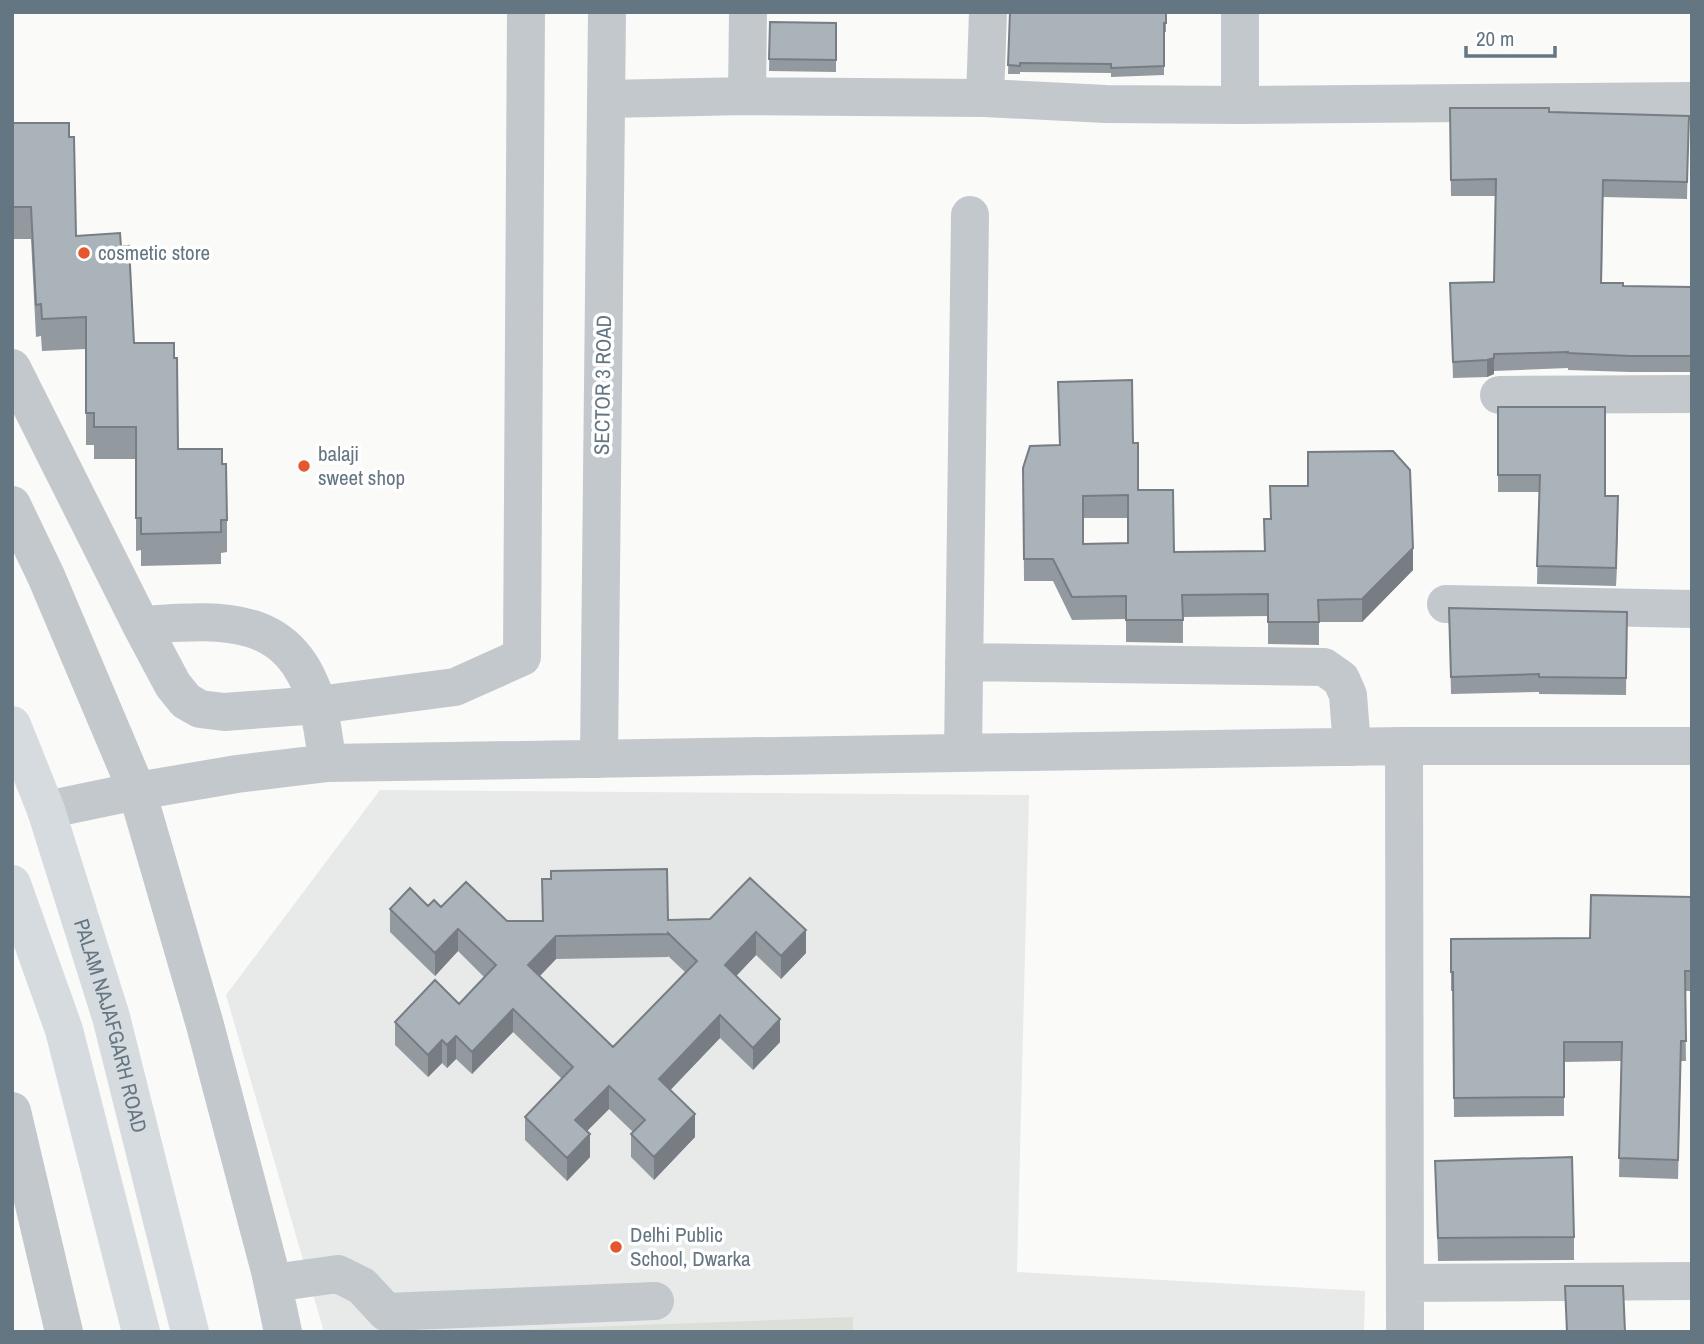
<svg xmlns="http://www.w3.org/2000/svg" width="1704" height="1344" font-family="'Archivo Narrow',sans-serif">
	<rect width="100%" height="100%" fill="#fafaf8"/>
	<path fill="#e8e9e9" d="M380,790L1029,795L1017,1272L1365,1291L1364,1332H324L226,995Z"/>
	<path fill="#dadfd7" d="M853,1317V1332H458Z"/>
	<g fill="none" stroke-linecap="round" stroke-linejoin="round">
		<path stroke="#c3c8cc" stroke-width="38" d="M1240,12V105
			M747,96L748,12
			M985,98L988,12
			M606,99L747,96L985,98L1106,104L1240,105L1692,101
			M12,368L141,625L173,685L186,701L200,709L224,712L318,705L455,687L522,657L526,12
			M1499,395L1692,394
			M12,505L46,576L137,791L205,1025L270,1271L283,1332
			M1446,604L1692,609
			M141,625C219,620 291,611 317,704C323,723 324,744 328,763
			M964,662L1324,667L1341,679L1348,695L1352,747
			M1404,746L1405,1332
			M963,753L970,215
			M599,759L607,12
			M46,810L137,791L237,774L328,763L1404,746H1692
			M12,1111L64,1332
			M273,1283L338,1274L362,1286L386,1312L655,1301
			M1405,1283L1692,1281"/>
		<g stroke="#d6dbdf" stroke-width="38">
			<path id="s1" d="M12,725L46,810L111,1017L190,1332"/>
			<path d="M12,884L64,1030L141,1332"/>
		</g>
	</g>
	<path fill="#929a9f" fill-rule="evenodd" d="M1010,12H1166V32H1164V75L1111,77V73L1020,72V74H1008Z
		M770,22L836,23V72L769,71Z
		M1450,108L1689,116L1687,199L1603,197L1602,283L1623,286L1692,287V372H1630L1568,370V368L1494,371V374L1487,377L1453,378L1450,283L1494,282L1495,196H1451Z
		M12,123L69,137L76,236L121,247L134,343L178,449L222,464L227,520V552L221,553V564L141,566V550L136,551V459H94V445H86V349L42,351L41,336L36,337L31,239H12Z
		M1058,382L1133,443L1138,490L1174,552L1413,570L1362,622H1319V645L1268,644V616L1183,617V643L1126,642V619L1072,620L1053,581H1024L1023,468L1059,445ZM1083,518H1128V543L1083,544Z
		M1498,407L1605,496L1618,514L1616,586L1537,584L1539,492H1498Z
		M1449,608L1627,612L1626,695L1539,694V692L1451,694Z
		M750,878L806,953L781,979L756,955L736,976L780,1042L753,1070L720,1038L670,1090L695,1137L654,1180L631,1157V1134L633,1132L609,1109L587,1131L590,1157L567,1181L525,1140V1117L562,1079L513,1032L472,1074L456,1059L447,1068L442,1063L428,1077L395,1045V1022L459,1004L484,977L458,951L435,976L390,932V909L428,906L441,907L507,921L710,919ZM668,956L685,972L613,1047L540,976L556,959L668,957Z
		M1692,897V991H1685L1686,1061H1681L1678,1179L1619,1177L1621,1061L1564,1062V1116L1454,1117L1453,991H1451V939L1590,938Z
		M1435,1161L1574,1237V1260L1438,1261Z"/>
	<path fill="#777d82" d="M1494,358V374L1487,377V360Z
		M1618,496V514L1616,586V568Z
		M1413,548V570L1362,622V599Z
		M458,929V951L435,976V953Z
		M806,930V953L781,979V956Z
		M756,932V955L725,988V965Z
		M556,936V959L528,988V965Z
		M513,1009V1032L472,1074V1052Z
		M720,1015V1038L659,1102V1079Z
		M780,1019V1042L753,1070V1048Z
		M456,1036V1059L447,1068V1045Z
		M442,1040V1063L428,1077V1055Z
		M609,1086V1109L575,1143V1120Z
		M695,1114V1137L654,1180V1157Z
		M590,1134V1157L567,1181V1158Z"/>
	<path fill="#aab3b9" stroke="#777d82" stroke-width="2" fill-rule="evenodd" d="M1010,12H1166V23H1164V66L1111,68V64L1020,63V66L1008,65Z
		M770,22L836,23V60L769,59Z
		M1450,108H1549V112L1689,116L1687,182L1603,180L1601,283H1623V286L1692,287V356H1630L1568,353V352L1494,354V358L1487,360L1453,362L1450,283L1494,282L1496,179L1451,180Z
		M12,123H69V137H74L76,236L120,233L121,247L129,246L134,343H174V358H177L178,449H222V464H226L227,520H221V532L141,534V518H136V427H94V413H86V317L42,319L41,304L36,305L31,207H12Z
		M1132,380L1133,443H1138V490H1173L1174,552L1265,551L1264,519H1271L1270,486H1308V452L1393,451L1410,470L1413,548L1362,599L1318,600L1319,622H1268V594L1182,595L1183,620H1126V596L1072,597L1053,559H1024L1023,468L1030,446L1060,445L1058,382ZM1128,495V543L1083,544V496Z
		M1498,407H1605V496H1618L1616,568L1537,566L1540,475H1498Z
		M1449,608L1627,612L1626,678L1539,677V674L1451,677Z
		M667,869L668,920L710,919L750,878L806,930L781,956L756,932L725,965L780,1019L753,1048L720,1015L659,1079L695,1114L654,1157L631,1134L645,1120L609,1086L575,1120L590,1134L567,1158L525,1117L573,1067L513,1009L472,1052L456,1036L447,1045L442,1040L428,1055L395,1022L435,980L459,1004L496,965L458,929L435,953L390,909L410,888L428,906L434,900L441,907L466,882L507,921H543L542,879H551V871ZM668,933L697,961L613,1047L528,965L556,936L668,934Z
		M1591,895L1692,897V971H1685L1686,1041H1681L1678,1160L1619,1158L1622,1042H1564V1097L1454,1098L1453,972H1451V939L1590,938Z
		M1572,1157L1574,1237L1438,1238L1435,1161Z
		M1565,1286H1623L1625,1332H1567Z"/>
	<g fill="#e4572e" stroke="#fff" stroke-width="2.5">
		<circle cx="84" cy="253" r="7"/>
		<circle cx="304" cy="466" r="7"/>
		<circle cx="616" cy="1247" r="7"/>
	</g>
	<g text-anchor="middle" stroke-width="7" stroke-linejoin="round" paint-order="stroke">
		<g font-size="21" fill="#657683" stroke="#fff" text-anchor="start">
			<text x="98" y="260">cosmetic store</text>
			<text x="318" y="461">balaji<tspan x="318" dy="24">sweet shop</tspan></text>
			<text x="630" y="1242">Delhi Public<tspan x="630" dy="24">School, Dwarka</tspan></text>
		</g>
		<g font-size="21" fill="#657683" stroke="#fff">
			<text transform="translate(603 385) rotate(-89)" y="7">SECTOR 3 ROAD</text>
			<text dy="7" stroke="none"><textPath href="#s1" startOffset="317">PALAM NAJAFGARH ROAD</textPath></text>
		</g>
	</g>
	<rect width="1704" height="1344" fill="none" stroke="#657683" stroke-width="28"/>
	<path d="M1466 46v10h89v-10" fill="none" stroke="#657683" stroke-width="3.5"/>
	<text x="1476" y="46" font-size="21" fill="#657683" stroke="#ffffff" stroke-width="5" paint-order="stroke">20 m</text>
</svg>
